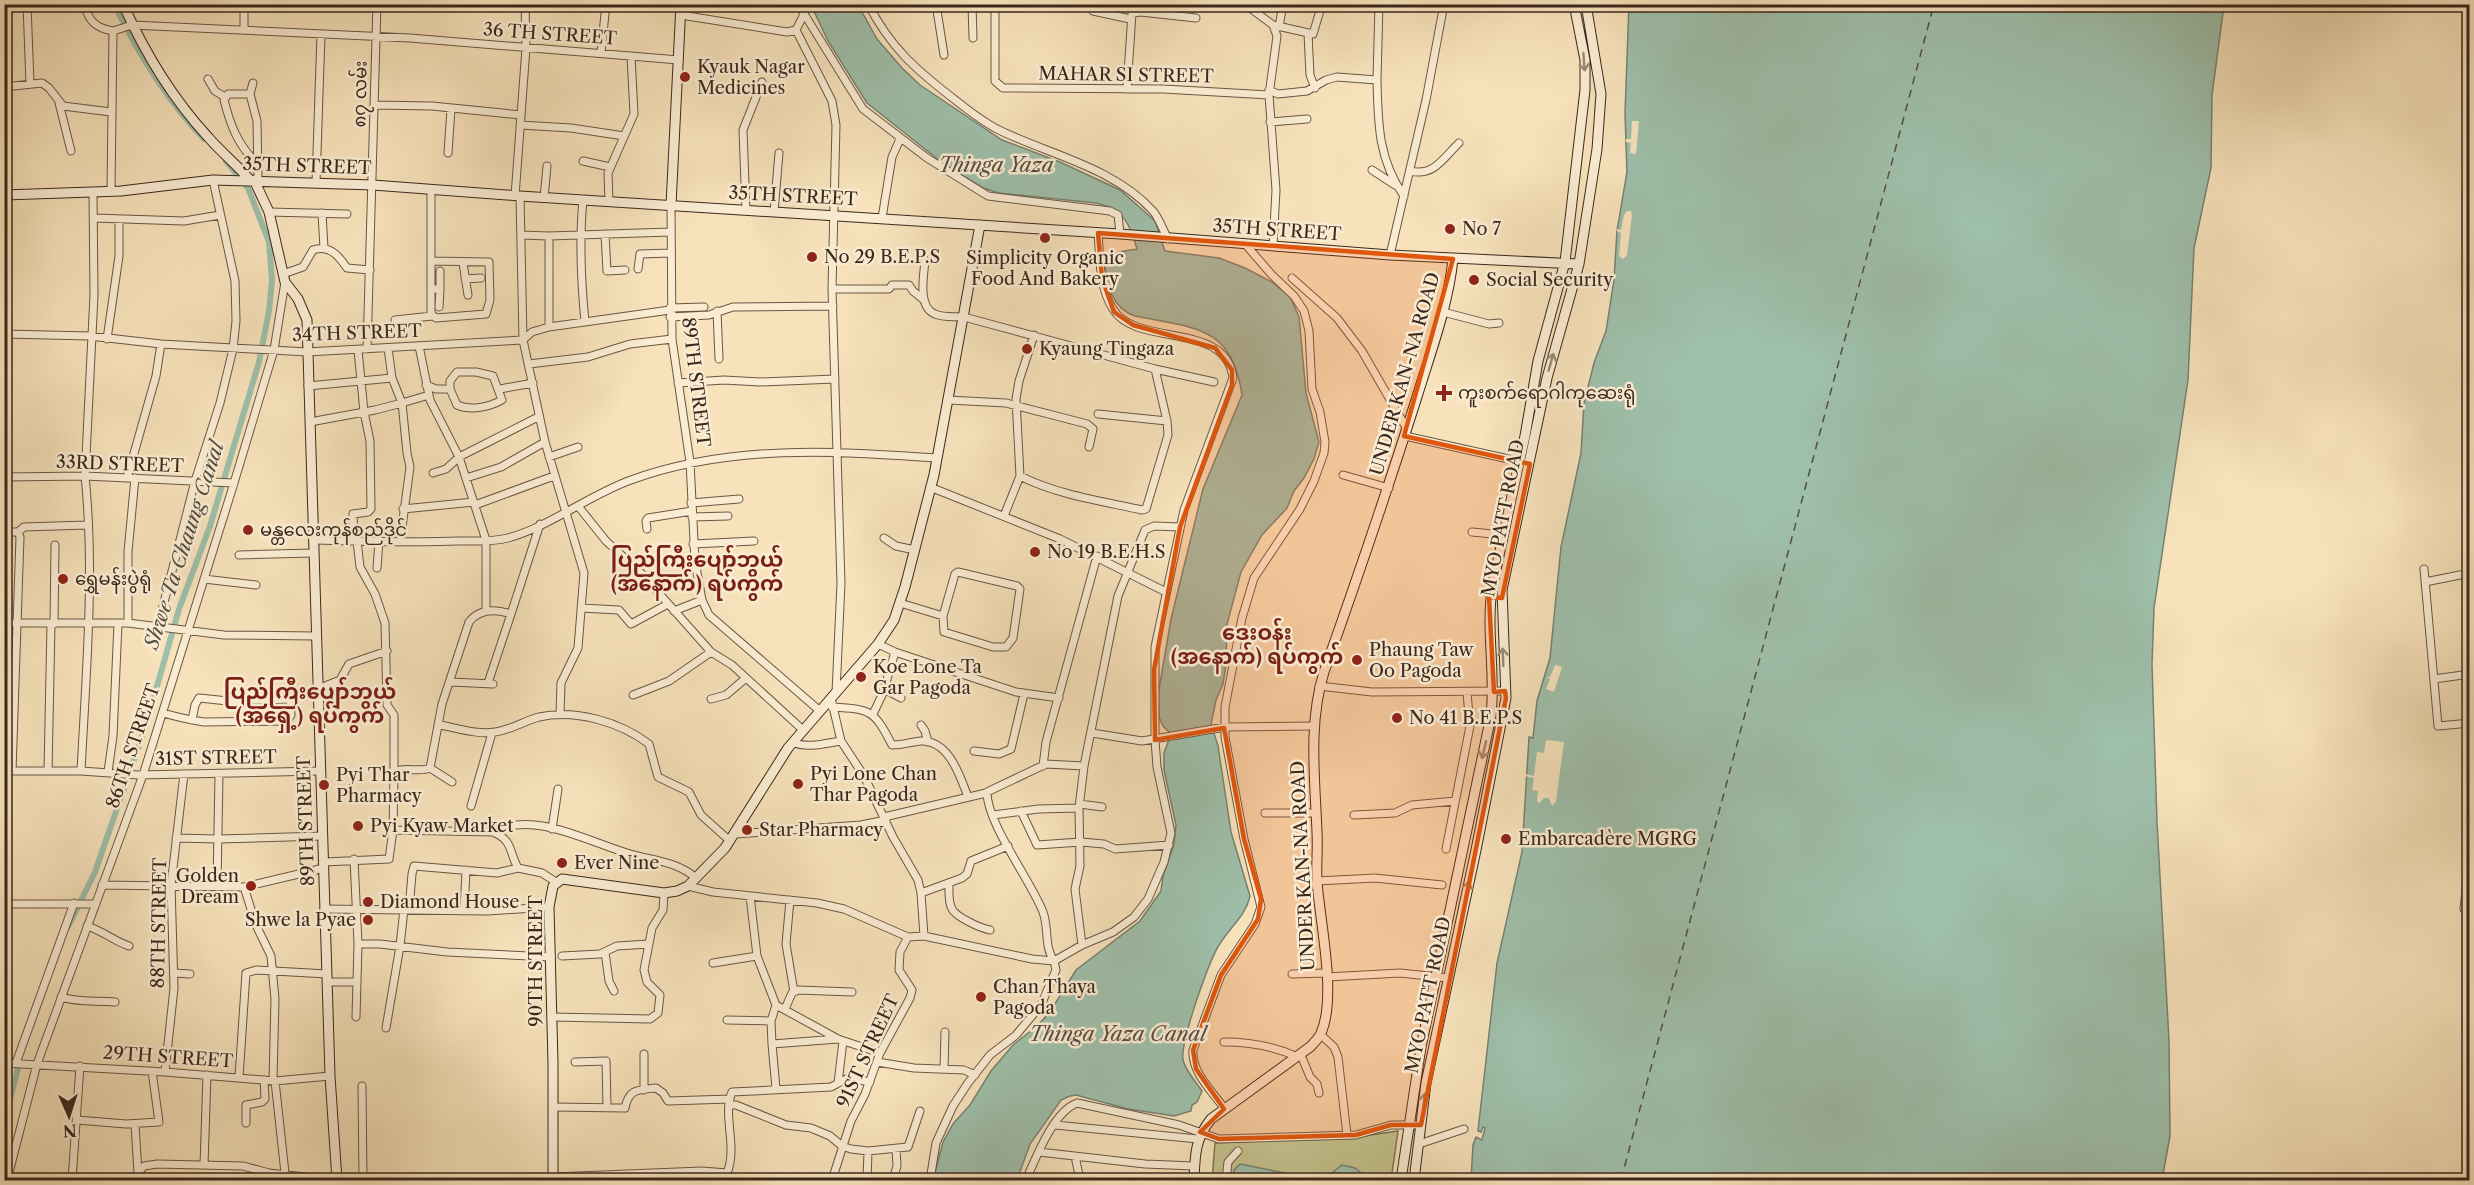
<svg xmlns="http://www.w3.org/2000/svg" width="2474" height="1185" font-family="'Libre Caslon Text','Noto Sans Myanmar',serif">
	<rect width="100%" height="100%" fill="#f7e2bb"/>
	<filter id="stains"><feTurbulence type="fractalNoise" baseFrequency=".00333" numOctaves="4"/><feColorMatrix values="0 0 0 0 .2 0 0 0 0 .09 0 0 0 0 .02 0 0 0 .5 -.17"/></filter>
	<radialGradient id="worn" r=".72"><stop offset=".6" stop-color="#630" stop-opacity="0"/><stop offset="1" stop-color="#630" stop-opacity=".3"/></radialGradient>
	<path fill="#c3c18c" stroke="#7f7454" stroke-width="1.5" d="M1398,1131L1391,1180H1212L1215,1143L1364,1136Z"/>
	<path fill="#9ebfaa" stroke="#768271" stroke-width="1.5" d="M811,5H858L877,39L902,68L920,85L1002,140L1060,162L1120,190L1155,221L1165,251L1219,258L1245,268L1272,282L1290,297L1299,317L1306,393L1319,442L1314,459L1304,478L1294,491L1287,508L1262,535L1241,572L1227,624L1226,664L1223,684L1216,700L1211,724L1218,746L1231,832L1250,896C1246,915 1232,925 1221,942C1210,957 1180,1042 1183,1060C1185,1070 1196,1082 1202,1091L1197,1102L1192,1105L1191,1111L1174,1116L1128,1109L1076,1095L1070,1096L1061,1100L1030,1144L1017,1180H933L943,1142L953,1124L970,1105L991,1071L1013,1045L1037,1026L1050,1012L1076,970L1140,921L1161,891L1163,876L1174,844L1176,825L1164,770V753L1171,734L1163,726L1159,717L1158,695L1171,619L1203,489L1242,395C1232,325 1194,328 1135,316C1113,309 1105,284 1105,262C1110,251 1127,251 1137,249C1130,224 1124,209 1096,203L999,193L983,188L945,165L867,103L828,41Z
		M1629,5H2224L2212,95L2211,168L2194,248L2188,380L2154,608L2152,664L2157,822L2169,1041L2170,1136L2162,1180H1471L1473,1145L1476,1137L1482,1140L1485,1128L1483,1127L1481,1132L1478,1131L1497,963L1522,852L1529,737L1533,738L1537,701L1550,658L1561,547L1581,453L1584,403L1594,363L1606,331L1614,280L1617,231L1627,172L1625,113Z
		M1240,1164L1285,1173L1284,1180H1234V1170Z
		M1342,1165L1355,1168L1369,1180H1334L1333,1172Z"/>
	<path fill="#f7e2bb" d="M1632,121H1639L1636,154L1630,153L1631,143L1626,142V139H1631Z
		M1627,211H1631L1632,215L1627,255L1623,259L1619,256L1621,233L1617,231V229L1621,230L1624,215Z
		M1555,665L1562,667L1554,692L1546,689L1550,679L1546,677H1550Z
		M1546,740L1564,742L1556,801L1552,806L1549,798H1544L1540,803L1537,802L1538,791L1532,790L1534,778L1525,776V774L1534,776L1537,752L1544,753Z"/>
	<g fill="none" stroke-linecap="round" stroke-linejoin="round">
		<path stroke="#9ebfaa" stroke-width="6" d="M114,4C138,53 166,100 204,139
			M68,927L95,872L146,725L179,609L210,526L259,362L269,311L272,280L269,242L248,188L226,161
			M4,1122L20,1061"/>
		<path stroke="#544d40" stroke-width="1.5" stroke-dasharray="8 6" stroke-linecap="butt" d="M1621,1180L1934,4"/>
		<g stroke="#6a5644" stroke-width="9">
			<path id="street" d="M27,4L30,84
				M84,4C89,21 95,28 113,31
				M798,4L863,109L927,158L988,196L1110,211L1118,215L1120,234
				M868,4C891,48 915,69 954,99C968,110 983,122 999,130C1050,155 1113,167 1153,211C1159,218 1163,230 1168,239
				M936,4L944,55
				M972,4L973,38
				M995,4V81L1003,88L1163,89L1269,95
				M1249,4L1250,8L1273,25L1277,36L1269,95L1276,190L1273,246
				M4,9L22,4
				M1093,11L1130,19
				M681,15L787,32L796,30
				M1273,25L1313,34L1322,4
				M1279,27L1283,4
				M244,28V4
				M796,30L832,101L836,125L832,289L841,583L836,693
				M796,30L804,14
				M1308,33L1310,75L1315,88
				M601,53L606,4
				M208,79L215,91L225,97
				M1377,80C1378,122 1378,160 1404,196
				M253,83L250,94L257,121L258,180
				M4,87L42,83L49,88L63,106L111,112
				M1127,89L1132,13L1141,12L1196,18
				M1269,90L1278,94L1307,91L1326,80L1337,77L1377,80L1379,4
				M250,94H228L224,100C230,124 238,146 257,163
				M59,103L71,151
				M375,105L432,106L521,115
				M1270,122L1307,119
				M520,125L571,128L624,136
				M448,153L451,109
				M583,161L610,167
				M1372,170L1395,185
				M1410,171C1434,177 1443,158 1459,143
				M316,183L321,34
				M111,191L113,31L132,25L410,38L679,60
				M515,196L526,48L525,4
				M520,196L523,340L545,442L584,573L578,648L561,683L560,715
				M544,198L547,166
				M583,200C579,241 581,281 585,322
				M609,201L608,173L634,114L631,56
				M671,205L672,339L690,462L695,561L702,600L709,615L820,711
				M746,210L743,130L762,82
				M269,212L347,214
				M774,212L779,153
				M322,213L324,248
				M94,218L184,221L220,215
				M882,218L892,157L900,139
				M605,234L607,271L625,270
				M521,235L549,236
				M1390,255L1426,100L1444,4
				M925,260C924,275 917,307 935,314C943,318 956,316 964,317L1155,369L1214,382
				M431,261L489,262L490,300L486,314L436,318L431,314V190
				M463,263L468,295
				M638,269L640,254L670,253
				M283,274L303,267L313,250C329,244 339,256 347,268L370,270
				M1292,278L1337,318L1362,351L1407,429
				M465,279L481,278
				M431,289H440L439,307
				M440,289V271
				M832,289H889L892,285H909L913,291L924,300
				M670,308L704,307
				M717,311L719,359
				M1443,312L1489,324L1499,323
				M670,317L709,315L733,307L833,306
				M395,320L432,316
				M549,327V236L670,232
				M4,334L90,336L161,344L307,352L523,340L532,332L549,327L670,310
				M107,339L119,256V220
				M419,346L430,400L459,457L486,540V611
				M367,349L377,4
				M529,364L588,357L630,344L672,339
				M1155,369L1167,421
				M678,383L724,380L760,382L835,379
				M426,385L436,389H450V381L457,372H476L493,376L502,400C489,407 471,411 457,405L450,389
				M308,386L392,378L388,348
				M500,389L533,383
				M948,400L1006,403L1087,424L1093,429L1089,447
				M310,422L375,410L402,403L392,378
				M1405,436L1522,462
				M549,457L578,447
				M433,473L446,469L459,457L538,417
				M1343,475L1389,488
				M1020,476C1058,495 1101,501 1142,510L1146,509L1168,435L1167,421L1098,414
				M4,477L85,476L234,483
				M127,478L156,376L161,344
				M466,478L501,467L545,442
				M930,487L1060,539L1166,592
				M691,503L739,499
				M578,506L606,541L641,573L711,652L732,665L803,730
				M403,509L474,502L475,505L554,476
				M1004,516L1020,476L1016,399L1019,381L1034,335
				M692,517L728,516
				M647,529L646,521L648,518L692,511
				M4,532H18L24,527L87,525
				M1472,532L1503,535
				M884,538L896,546L915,550
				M313,540C361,541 410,543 458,541C474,541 492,542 508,538C549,527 591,494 631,480C730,444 835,451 937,458
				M354,541L353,514L368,512L371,509L370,441L364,412L358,350
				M357,541L360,567L375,594L385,623L387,705L394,715V772
				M400,542L410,467L407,453L402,403L429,395
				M693,544L754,541
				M239,555L313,553
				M377,568L379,541
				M2424,569L2438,726L2470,723
				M958,572L1017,586L1020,589L1013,638L1006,647H993L944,632L943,616L955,574Z
				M204,579L256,585
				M2425,582L2470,573
				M900,603L943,616
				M581,608L619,610L631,624L668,604
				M674,611L702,600
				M4,623H128L224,635L315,636
				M128,623V552L135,478
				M54,624L55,545
				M158,626L195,481L220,403L233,349L236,321L235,281L213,180
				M878,644L895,652L1016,692L1059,698
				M2434,679L2470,674
				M451,682L493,684
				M488,683L511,614
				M1319,686L1372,692L1505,691
				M318,689L340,680L349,664L387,651
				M884,689L901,698
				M633,695L669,681L711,652
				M831,698L841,741L864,776L893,837L918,880L921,893L924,936
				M711,699L726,695L746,678
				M832,707C871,709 874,710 892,745C902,745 911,742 921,741C949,740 960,776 968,797
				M163,713C177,717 190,720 204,722L287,721L291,715L290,699L228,701L199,698L195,705L192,720
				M873,714L883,693L895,652
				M440,725C457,728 478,735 495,732C511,730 524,721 539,717C576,709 620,722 649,744L658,777L689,792L701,815L730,841
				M921,725L925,731L928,742
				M1092,733L1142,741L1225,727L1315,726
				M793,742C806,749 827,743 841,741
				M974,751L999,754L1011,749L1024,694
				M1043,766L1046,742L1097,556
				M430,768L452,782
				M4,771H81L138,775L320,771
				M12,771L20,537L18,532
				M48,771L51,624
				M81,771C86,674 95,573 85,476L94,295L93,192
				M108,772L113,736L118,624
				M1080,804L1102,807
				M471,806L492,733
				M1021,811L1037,845L1081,842L1104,844L1115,849L1169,845
				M1265,813H1316
				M993,815L1038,809L1079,808
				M1354,815L1395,813L1412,805L1455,801
				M884,817L986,793
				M552,829L558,789
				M393,830L394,772C405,766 419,773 430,768L442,704L469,622C480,608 496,609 511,614L540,524
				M493,832C534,810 588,842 627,853C652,861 675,860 696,878
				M735,834L861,825L886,820
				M176,838L219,839L323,836
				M1446,849L1470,726L1467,693
				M2470,853L2464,909L2470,910
				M354,859L358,944H380L447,952L551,957
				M324,862L389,859L393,830L493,832C513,840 509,852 518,868L542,873L556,882
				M1317,881L1375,878L1442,885
				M949,884C949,892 948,902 952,909C956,917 980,928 990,930
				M102,885L244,887L324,868
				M217,886L219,774
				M688,886L713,892L817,903L844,909L908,937L924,936L1032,959L1054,961C1044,947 1049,928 1043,912C1030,879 987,824 987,792L1046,764L1084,766
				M244,887L256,925L271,956L275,999L273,1080
				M921,893L962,878L967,874L971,861L1008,846
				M750,896L757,956L776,1005L838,1039L880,1053
				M790,900L786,944L794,992
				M4,904H96
				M324,909L488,911L549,907
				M409,909L412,874L414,866L497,873L518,868
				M464,911L466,870
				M87,926C103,931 114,941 129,946
				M1082,945L1075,889L1080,866L1079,808L1084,766L1118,596L1145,530L1154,526L1180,527
				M605,952L609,981L614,991
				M562,956L600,954L617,946L649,944
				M713,963L757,956
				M174,973L190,974
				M1292,974L1326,973
				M1327,977L1400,973L1448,978
				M327,982H357
				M61,997C78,1003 97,1000 115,1002
				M785,1009L792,993L798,990L852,992
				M356,1017L358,944
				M552,1017L650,1019L658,1013L660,995L647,982L644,970L652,928L663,910L664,893
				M727,1020L771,1021
				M386,1028L400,946L404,909
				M1321,1035L1334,1047L1338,1057L1347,1135
				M1224,1042C1249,1042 1274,1046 1298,1057
				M772,1044L771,1021L776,1005
				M1301,1055L1310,1077L1317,1084L1319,1093
				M575,1062L606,1061L607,1107
				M877,1062L914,1068L964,1070L975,1075
				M4,1063L165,1072L275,1081L330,1076
				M16,1063L74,903
				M944,1069L945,1032
				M165,1072L174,988L171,885L184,774
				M239,1077L246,973L256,970L327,974
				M275,1081L285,1173
				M838,1083L843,1041
				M362,1086L363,1180
				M776,1089L772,1044L838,1039
				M644,1090V1054
				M730,1105H736L786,1125L811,1128L830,1136L842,1146L851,1149L868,1151L908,1147L920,1111
				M553,1107L625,1108C629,1088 639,1090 656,1088L663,1093L668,1101L730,1099
				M1224,1108C1212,1091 1191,1072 1193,1050L1221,975L1255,924L1261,907L1244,839L1225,737V707L1242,618L1254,578L1300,509L1314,481L1324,453L1325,442L1320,412L1312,389L1309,331L1304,311L1294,296L1271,274L1246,245
				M77,1120L126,1124L159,1122L152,1071
				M246,1123V1105L262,1102L265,1099L264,1080
				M135,1124L138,1173
				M1055,1125L1198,1139
				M1419,1144L1464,1129
				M1039,1152L1145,1164L1194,1166
				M1075,1156L1080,1180
				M204,1165L207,1075
				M7,1180L37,1064L143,775L234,483L274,350L285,282
				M72,1180L80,1066
				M132,1180L144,1166L157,1164L243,1166L269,1173L333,1180
				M373,1180L553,1177L702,1171L727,1173
				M732,1180L727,1173C738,1147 722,1115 732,1092L831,1087L848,1078L870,1082
				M832,1180L851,1121L865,1094L880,1053L910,998L912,990L899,970L900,952L908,937
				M867,1180L868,1151
				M893,1180L897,1166L896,1149
				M930,1180L936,1143L953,1106L968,1083L990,1055L1016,1035L1041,1005L1056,970L1054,961L1082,945L1113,932L1134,917L1148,899L1164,862L1171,833L1157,767L1155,740V647L1184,510L1233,378C1226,320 1136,348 1113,309C1099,288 1100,257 1098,233
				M1026,1180C1036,1158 1053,1112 1077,1103L1179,1125L1219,1139L1356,1135L1391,1125H1414
				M1226,1180L1228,1162L1238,1151"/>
		</g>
		<g stroke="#3b271c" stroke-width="11">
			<path id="secondary" d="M123,4C144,51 173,99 208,137C221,152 237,165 250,180
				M254,180L269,212L285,282L298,299L307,320L330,1076L337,1180
				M4,195L121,191L213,180L373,185L520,196L1120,234L1390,255L1579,264
				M671,205L681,4
				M553,1180V1063L549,907L553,886L562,879L664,893L677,891L688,886L725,848L788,748L878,644L894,620L905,587L934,475L980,225
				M1194,1180C1195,1155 1195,1139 1211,1119L1310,1047C1314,1043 1319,1038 1321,1033C1337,997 1320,922 1317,882C1316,866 1318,849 1317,832C1315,778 1308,724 1324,672C1356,582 1387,491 1416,400C1430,354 1448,307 1453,259
				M1401,1180L1421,1047L1491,716C1496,672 1485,627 1493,583L1525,436L1538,361L1565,262L1585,90V60L1574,4
				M1414,1180L1426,1083L1476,850L1506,698L1502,590L1547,378L1579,264L1597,149L1601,94L1586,4"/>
		</g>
		<use href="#street" stroke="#faecd3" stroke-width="7"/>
		<use href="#secondary" stroke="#faecd3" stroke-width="9"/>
	</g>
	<defs><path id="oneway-shaft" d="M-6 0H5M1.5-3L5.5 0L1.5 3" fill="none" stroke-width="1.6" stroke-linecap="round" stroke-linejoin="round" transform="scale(1.5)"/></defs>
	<g stroke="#9a8a78">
		<use href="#oneway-shaft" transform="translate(1584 62) rotate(86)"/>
		<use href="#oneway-shaft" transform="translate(1551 362) rotate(-74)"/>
		<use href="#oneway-shaft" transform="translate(1503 657) rotate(-92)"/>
		<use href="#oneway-shaft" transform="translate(1484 750) rotate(103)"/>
		<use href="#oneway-shaft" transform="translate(1467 890) rotate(-78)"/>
		<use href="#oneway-shaft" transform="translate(1424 1102) rotate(-83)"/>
	</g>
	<path fill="#df560d" fill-opacity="0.2" stroke="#df560d" stroke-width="4.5" stroke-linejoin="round" d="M1098,233L1453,259L1404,436L1530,464L1502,598L1489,597L1494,692L1505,691L1506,698L1421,1125H1391L1356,1135L1219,1139L1200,1132L1224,1109L1196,1069L1193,1050L1221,975L1258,919L1261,899L1244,839L1224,728L1155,740L1154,670L1180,527L1232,385V370L1215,348L1133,325L1114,312L1102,278Z"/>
	<g fill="#8f2418" stroke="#faecd3" stroke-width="2">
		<circle cx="685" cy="77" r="6"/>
		<circle cx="1450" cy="229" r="6"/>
		<circle cx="1045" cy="238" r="6"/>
		<circle cx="812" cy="257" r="6"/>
		<circle cx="1474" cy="280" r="6"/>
		<circle cx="1027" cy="349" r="6"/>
		<path d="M1441 384h6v6h6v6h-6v6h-6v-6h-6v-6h6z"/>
		<circle cx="248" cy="530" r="6"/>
		<circle cx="1035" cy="552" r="6"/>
		<circle cx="63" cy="579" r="6"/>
		<circle cx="1357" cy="660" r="6"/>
		<circle cx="861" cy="677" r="6"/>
		<circle cx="1397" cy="718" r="6"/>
		<circle cx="798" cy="784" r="6"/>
		<circle cx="324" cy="785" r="6"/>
		<circle cx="358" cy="826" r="6"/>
		<circle cx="747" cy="830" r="6"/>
		<circle cx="1506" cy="839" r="6"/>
		<circle cx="562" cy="863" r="6"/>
		<circle cx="251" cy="886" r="6"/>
		<circle cx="368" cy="902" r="6"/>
		<circle cx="368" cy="920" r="6"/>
		<circle cx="981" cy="997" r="6"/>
	</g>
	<g text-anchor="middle" stroke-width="5" stroke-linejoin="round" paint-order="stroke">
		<g font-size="18" fill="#3b271c" stroke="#faecd3">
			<text transform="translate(550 34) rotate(4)" y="6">36 TH STREET</text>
			<text transform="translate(1126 75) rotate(1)" y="6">MAHAR SI STREET</text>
			<text transform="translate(360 94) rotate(-89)" y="6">၈၇ လမ်း</text>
			<text transform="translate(307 166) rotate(2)" y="6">35TH STREET</text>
			<text transform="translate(793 196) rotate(3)" y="6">35TH STREET</text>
			<text transform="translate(1277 230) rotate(4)" y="6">35TH STREET</text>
			<text transform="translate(357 333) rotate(-2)" y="6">34TH STREET</text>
			<text transform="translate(1405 374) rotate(-74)" y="6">UNDER KAN-NA ROAD</text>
			<text transform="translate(696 382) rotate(83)" y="6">89TH STREET</text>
			<text transform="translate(120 464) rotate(2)" y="6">33RD STREET</text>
			<text transform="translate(1503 518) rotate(-79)" y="6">MYO PATT ROAD</text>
			<text transform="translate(133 746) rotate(-71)" y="6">86TH STREET</text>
			<text transform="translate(216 758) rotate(-1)" y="6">31ST STREET</text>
			<text transform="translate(306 821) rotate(-92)" y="6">89TH STREET</text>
			<text transform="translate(1303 866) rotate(-93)" y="6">UNDER KAN-NA ROAD</text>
			<text transform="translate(159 923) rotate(-89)" y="6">88TH STREET</text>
			<text transform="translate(536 961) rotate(-90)" y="6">90TH STREET</text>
			<text transform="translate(1428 995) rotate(-78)" y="6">MYO PATT ROAD</text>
			<text transform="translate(868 1051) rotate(-65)" y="6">91ST STREET</text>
			<text transform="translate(168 1057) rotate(4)" y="6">29TH STREET</text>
		</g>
		<g font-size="18" fill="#3b271c" stroke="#faecd3" text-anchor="start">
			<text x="697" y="73">Kyauk Nagar<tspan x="697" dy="21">Medicines</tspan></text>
			<text x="1462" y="235">No 7</text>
			<text x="824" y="263">No 29 B.E.P.S</text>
			<text x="1045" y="264" text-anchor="middle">Simplicity Organic<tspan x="1045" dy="21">Food And Bakery</tspan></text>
			<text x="1486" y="286">Social Security</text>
			<text x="1039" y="355">Kyaung Tingaza</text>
			<text x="1458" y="399">ကူးစက်ရောဂါကုဆေးရုံ</text>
			<text x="260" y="536">မန္တလေးကုန်စည်ဒိုင်</text>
			<text x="1047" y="558">No 19 B.E.H.S</text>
			<text x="75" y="585">ရွှေမန်းပွဲရုံ</text>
			<text x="1369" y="656">Phaung Taw<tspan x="1369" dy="21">Oo Pagoda</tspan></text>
			<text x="873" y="673">Koe Lone Ta<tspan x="873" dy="21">Gar Pagoda</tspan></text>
			<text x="1409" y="724">No 41 B.E.P.S</text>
			<text x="810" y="780">Pyi Lone Chan<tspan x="810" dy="21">Thar Pagoda</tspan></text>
			<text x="336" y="781">Pyi Thar<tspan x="336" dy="21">Pharmacy</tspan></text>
			<text x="370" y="832">Pyi Kyaw Market</text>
			<text x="759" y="836">Star Pharmacy</text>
			<text x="1518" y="845">Embarcadère MGRG</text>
			<text x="574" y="869">Ever Nine</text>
			<text x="239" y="882" text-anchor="end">Golden<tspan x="239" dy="21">Dream</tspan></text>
			<text x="380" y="908">Diamond House</text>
			<text x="356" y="926" text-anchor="end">Shwe la Pyae</text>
			<text x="993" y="993">Chan Thaya<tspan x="993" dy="21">Pagoda</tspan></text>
		</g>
		<g font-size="20" font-style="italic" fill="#544d40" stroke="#faecd3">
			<text x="996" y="172">Thinga Yaza</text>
			<text transform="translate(184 545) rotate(-72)" y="7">Shwe Ta Chaung Canal</text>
			<text x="1118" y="1041">Thinga Yaza Canal</text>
		</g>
		<g font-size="21" font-weight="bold" fill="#7a1f14" stroke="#faecd3">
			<text x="697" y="567">ပြည်ကြီးပျော်ဘွယ်<tspan x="697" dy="24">(အနောက်) ရပ်ကွက်</tspan></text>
			<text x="1257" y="640">ဒေးဝန်း<tspan x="1257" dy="24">(အနောက်) ရပ်ကွက်</tspan></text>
			<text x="310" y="699">ပြည်ကြီးပျော်ဘွယ်<tspan x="310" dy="24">(အရှေ့) ရပ်ကွက်</tspan></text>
		</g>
	</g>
	<rect width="2474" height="1185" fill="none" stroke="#f7e2bb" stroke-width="24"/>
	<rect x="6" y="6" width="2462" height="1173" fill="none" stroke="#3b271c" stroke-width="3"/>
	<rect x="12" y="12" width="2450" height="1161" fill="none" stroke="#3b271c" stroke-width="1.5"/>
	<g transform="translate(69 1116) rotate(177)" stroke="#faecd3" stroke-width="4.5" paint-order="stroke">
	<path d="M0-4.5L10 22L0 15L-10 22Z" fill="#3b271c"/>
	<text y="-9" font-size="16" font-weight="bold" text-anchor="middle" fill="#3b271c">N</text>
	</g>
	<rect width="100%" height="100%" filter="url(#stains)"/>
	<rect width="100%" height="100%" fill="url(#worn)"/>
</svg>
